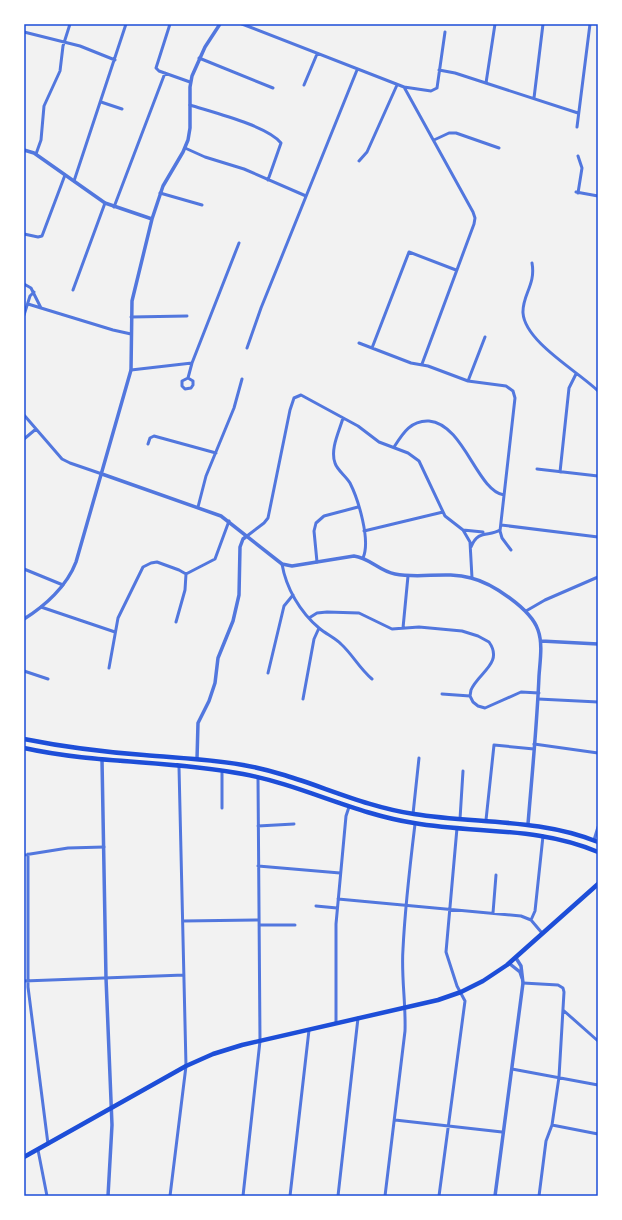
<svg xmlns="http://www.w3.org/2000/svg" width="622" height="1220" font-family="Figtree,sans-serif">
	<rect width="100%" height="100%" fill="#f2f2f2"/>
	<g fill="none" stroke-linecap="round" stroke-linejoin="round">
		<path stroke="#5277de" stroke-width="3" d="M170,24L156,68L159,71L190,82
			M242,24L404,87L473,212L475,218L474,224L422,364
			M24,32L80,46L115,60
			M199,58L273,88
			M439,70L455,73L578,113
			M486,83L495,24
			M304,85L317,54
			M404,87L431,91L437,88L445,32
			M534,98L543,24
			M101,102L122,109
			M190,105C212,112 268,126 281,143L268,180
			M577,127L590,24
			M434,140L449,133H456L499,148
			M185,148L205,157L244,169L306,196
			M36,154L41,140L44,106L60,71L63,46L70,24
			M578,156L582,168L578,193
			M359,161L367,152L397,85
			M74,181L126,24
			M576,192L598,196
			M160,193L202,205
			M114,207L165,73
			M24,234L38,237L42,236L65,175
			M532,263C536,285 522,295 523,313C525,342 579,372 598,391
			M24,284L31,288L41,308L113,330L131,334
			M73,290L105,203
			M28,304L41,308
			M24,315L30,296L34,292
			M131,317L187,316
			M359,343L411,363L428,366L468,381L506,386L513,391L515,398L500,531L502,538L511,550
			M247,348L261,308L357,70
			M372,348L409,252L456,270
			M131,370L192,363
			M188,378L193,381V385L191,388L185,389L182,386V381L188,378L192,363L239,243
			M468,381L485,337
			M24,415L62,459L70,463L102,474
			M343,418C339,432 330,449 335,463C337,470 346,476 350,483C358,499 371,540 363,558
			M24,439L36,429
			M148,444L150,438L154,436L216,453
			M394,447C403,433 411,420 429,421C464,424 477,491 504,495
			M537,469L598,476
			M560,472L569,388L576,374
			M198,507L206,476L234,408L242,379
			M501,525L598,537
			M463,530L483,532
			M364,531L443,512
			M247,536L264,523L268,518L290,410L294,398L301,395L358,426L379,442L408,453L419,461L445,516L463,530L470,542L472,578
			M471,547C478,529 489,537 500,530
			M317,562L314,531L316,523L324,516L358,507
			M282,564C286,588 300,612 319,628C326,634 335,638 341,644C353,655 359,668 372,679
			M24,569L63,585
			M186,574L215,559L229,521
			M41,607L115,632
			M526,611L545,600L598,577
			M309,618L317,613L327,612L359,613L392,629L419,627L462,631L478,636L489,642C504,663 478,673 471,690L470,696L473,702L478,706L485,708L521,692L539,693
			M403,628L408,576
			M109,668L118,618L143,567L151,563L157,562L179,570L186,574L185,590L176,622
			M24,671L48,679
			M268,673L284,606L293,595
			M442,694L470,696
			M303,699L314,639L319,628
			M538,699L598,702
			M534,744L598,753
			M222,808V771
			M413,814L419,758
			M460,819L463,771
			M486,820L494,745L534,749
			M258,826L294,824
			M594,840L598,827
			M28,854V987L48,1144
			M24,855L68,848L104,847
			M258,866L340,873
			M338,899L521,916L531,920L542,933
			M316,906L337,908
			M493,913L496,875
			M531,920L535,911L543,836
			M183,921L259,920
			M259,925H295
			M24,981L184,975
			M523,983L558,985L563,988L564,992L559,1077L552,1125L546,1141L539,1196
			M563,1010L598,1041
			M336,1023V924L346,816L349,807
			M512,1069L598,1085
			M395,1120L502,1132
			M552,1125L598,1134
			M38,1150L47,1196
			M170,1196L186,1066L179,767
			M243,1196L260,1041L258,777
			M290,1196L309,1030
			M338,1196L358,1018
			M385,1196L405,1031C406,1003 401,976 403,949C405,907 410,865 415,824
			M439,1196L465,1001L457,986L446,952L457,828"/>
		<path stroke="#5277de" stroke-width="3.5" d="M24,150L34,153L105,203L152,219
			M102,474L221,516L282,564L292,566L354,556C370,558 379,571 395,574C420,579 446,571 471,578C492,583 531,609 538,630C543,644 540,661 539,676C537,725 532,775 528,824
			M24,619C45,606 67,586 76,562L131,370L132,301L152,219L163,186L183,152L188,140L190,128V87L192,76L205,47L220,24
			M541,641L598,644
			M197,759L198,723L209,701L215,683L218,658L233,621L239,595L240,547L243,539L247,536
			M102,760L106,978L112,1125L108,1196
			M510,964L520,972L522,978
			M495,1196L523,983L521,966L516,958"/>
		<path stroke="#1d4ed8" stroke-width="4.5" d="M24,739C64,747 103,752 144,755C177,758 210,759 243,765C302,775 354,805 414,814C475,824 539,818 598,842
			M24,748C96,764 171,760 243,774C302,785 355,814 414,823C477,834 537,826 598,852
			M24,1157L186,1066L213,1054L242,1045L438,1000L461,992L483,981L507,965L598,884"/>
	</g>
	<rect width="622" height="1220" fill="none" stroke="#ffffff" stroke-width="50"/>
	<rect x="25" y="25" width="572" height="1170" fill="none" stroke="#1d4ed8" stroke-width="1.5"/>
</svg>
